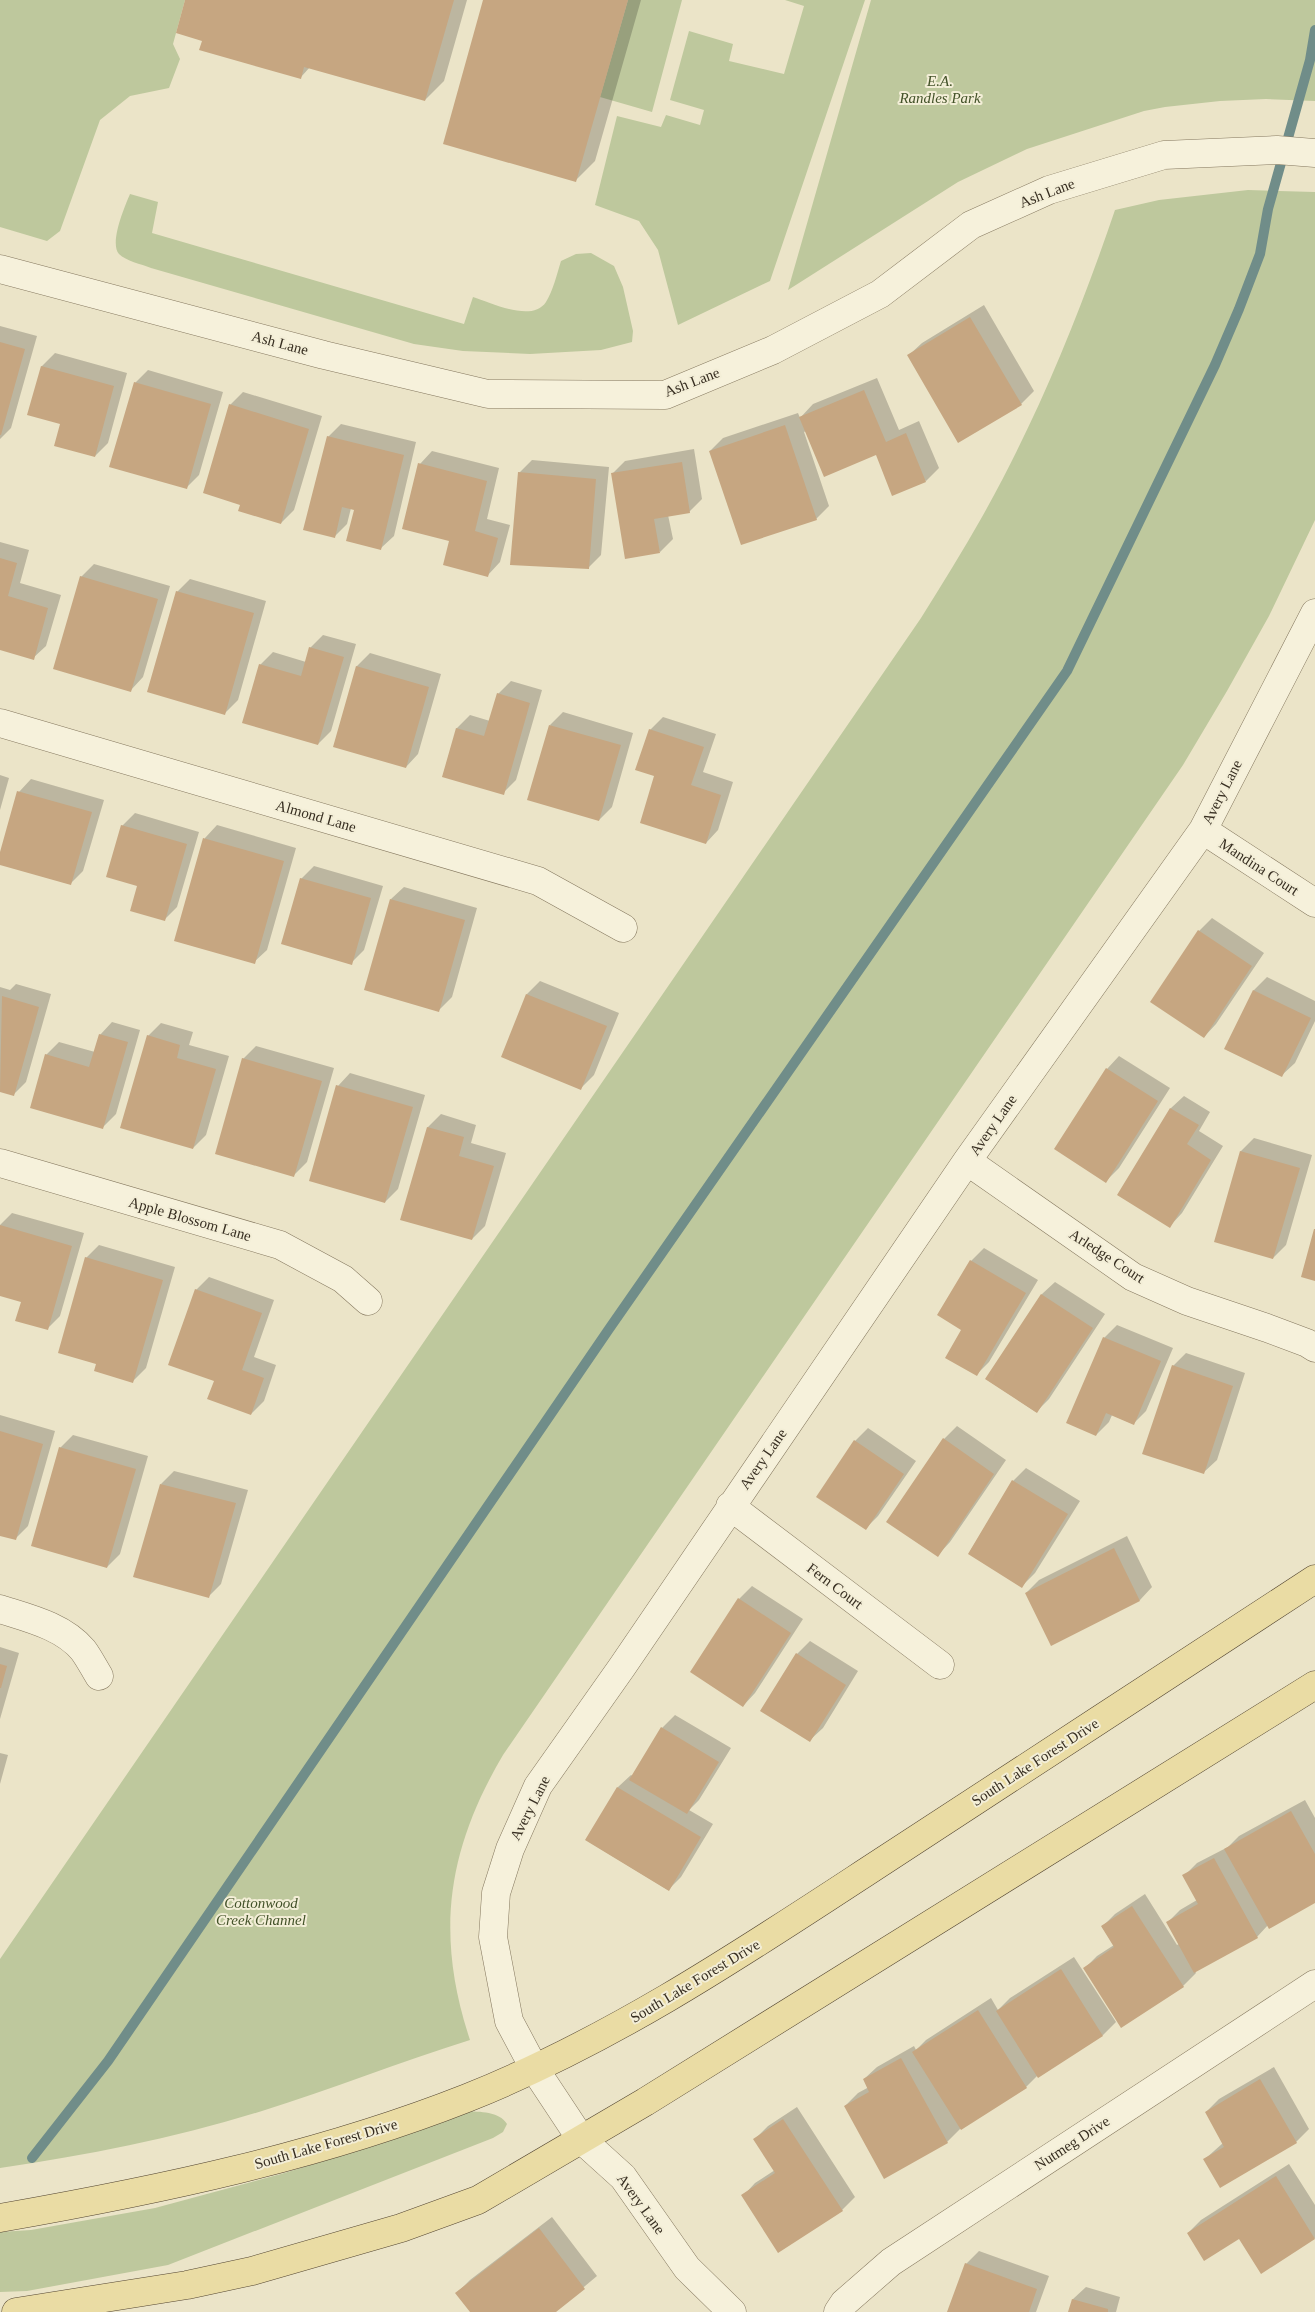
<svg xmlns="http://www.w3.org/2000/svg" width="1315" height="2312" font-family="'Times New Roman',serif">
	<rect width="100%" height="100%" fill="#ebe4c8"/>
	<path fill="#bec89d" d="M0,0H185L173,44L180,59L169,88L130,96L100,120L60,231L47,241L0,227Z
		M628,0H682L652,112L600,97Z
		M785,0H865L770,281L678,325L658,250L639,221L595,205L617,116L661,127L666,115L700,125L704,110L670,100L689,31L733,44L729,61L784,74L804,6Z
		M871,0H1315V101L1266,99L1220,101L1165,107L1144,111L1027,149L958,182L788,290Z
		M1248,190L1315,192V520L1269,616L1227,691L1183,765L503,1755C447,1850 435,1934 470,2040C400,2062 332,2089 262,2111C176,2138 89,2155 0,2168V1959L921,618C942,584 963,551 982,517C1037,419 1079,316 1115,210L1159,200Z
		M130,194L158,202L152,233L464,324L473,297C492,303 532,323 546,302C553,291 557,274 561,261L576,254L591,253L614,266L623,287L633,331L632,342L601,350L530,354L463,351L414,344L151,268C141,264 126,261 119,254C109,243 125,206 130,194Z
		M466,2111C480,2112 499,2111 507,2124L503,2132L493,2138L168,2265L27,2291L0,2292V2232L31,2230L155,2208L281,2174L363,2149Z"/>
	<path fill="#0003" d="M186,0H467L444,81L425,100L310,67L301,77L204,40Z
		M485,0H641L595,161L576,180Z
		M984,305L1034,391L1021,404L909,355L922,343Z
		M0,326L37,336L11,428L0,439Z
		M55,353L127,373L108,443L95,456L62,423L28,414L42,366Z
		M148,370L223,392L199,475L186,488L135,383Z
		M877,378L899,430L919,421L939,468L926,481L877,453L806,431L804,432L829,506L816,519L710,451L723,438L798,413L800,418L813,404Z
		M243,392L322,416L294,510L281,523L242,504L230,405Z
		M341,424L416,442L394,536L381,548L356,509L351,508L347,524L334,537L328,437Z
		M694,449L702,499L689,512L668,515L673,539L660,552L612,474L625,461Z
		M432,451L499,468L487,519L510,525L500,562L488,575L451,540L420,464Z
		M532,460L609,467L601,555L588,568L511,564L519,473Z
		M0,542L29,550L20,583L61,595L46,646L33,658L0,649Z
		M94,564L170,586L143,677L131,690L81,577Z
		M190,579L266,601L238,700L225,713L177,592Z
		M323,635L356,644L331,731L318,744L260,665L273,652L306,662L310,648Z
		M370,653L441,674L418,754L406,767L334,746L357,666Z
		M511,681L542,690L516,780L503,793L443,776L457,728L470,715L490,721L498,694Z
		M563,712L633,733L612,807L599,820L550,725Z
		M663,717L716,734L703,772L733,782L718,830L706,843L656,775L650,730Z
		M0,775L9,778L0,810Z
		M31,779L104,800L83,871L70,884L0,864V856L19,792Z
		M135,813L199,832L177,907L164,920L122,826Z
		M217,825L296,848L267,950L254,962L175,940L205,838Z
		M314,866L383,886L364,950L351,963L301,879Z
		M404,887L477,908L452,997L439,1010L391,899Z
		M1212,918L1264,953L1216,1024L1204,1037L1199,931Z
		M1267,977L1315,1001V1021L1295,1063L1282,1075L1226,1048L1254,990Z
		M540,981L619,1013L594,1075L581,1088L503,1056L527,994Z
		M16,984L51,994L26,1082L13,1095L0,1091V987L10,990Z
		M112,1022L140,1030L116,1114L103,1127L46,1055L59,1042L95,1052L100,1035Z
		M161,1023L193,1032L189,1045L229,1056L206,1135L193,1148L148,1036Z
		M256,1046L334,1068L307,1162L294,1175L243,1059Z
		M1119,1056L1170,1088L1119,1168L1106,1181L1107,1069Z
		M350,1073L425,1095L398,1189L385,1202L338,1086Z
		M1184,1096L1210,1112L1199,1131L1223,1146L1182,1213L1170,1226L1118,1195L1171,1108Z
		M441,1114L476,1125L471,1143L506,1153L485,1226L472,1239L401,1219L428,1127Z
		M1254,1138L1312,1155L1286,1245L1273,1258L1215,1241L1241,1151Z
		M12,1213L84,1233L60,1316L47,1329L22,1301L0,1295V1225Z
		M99,1245L175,1267L146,1368L133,1381L97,1363L86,1258Z
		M984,1248L1038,1280L989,1362L976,1375L963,1330L971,1261Z
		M209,1277L274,1300L254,1357L276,1365L264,1401L251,1414L216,1380L196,1290Z
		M1055,1282L1105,1314L1049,1399L1036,1412L986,1379L1042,1294Z
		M1117,1325L1173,1348L1146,1411L1133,1424L1112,1415L1109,1422L1096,1435L1104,1338Z
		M1186,1353L1245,1373L1217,1460L1204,1472L1173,1366Z
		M0,1415L55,1431L28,1526L15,1539L0,1535Z
		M957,1426L1006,1460L950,1542L938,1555L944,1439Z
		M868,1428L916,1461L878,1516L865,1529L855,1441Z
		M73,1435L148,1456L120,1554L107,1567L60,1448Z
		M1026,1468L1080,1501L1035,1573L1022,1586L969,1553L1013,1481Z
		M174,1471L248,1490L221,1584L208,1597L161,1484Z
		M1127,1536L1152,1587L1140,1600L1026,1593L1039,1580Z
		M752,1586L803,1619L755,1693L743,1706L739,1599Z
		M810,1641L858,1671L823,1728L810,1740L797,1654Z
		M0,1647L19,1653L0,1719Z
		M675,1715L731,1748L699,1800L689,1810L713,1824L681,1877L668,1890L586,1840L618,1787L631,1775L633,1776L662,1728Z
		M0,1753L8,1755L0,1784Z
		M1305,1800L1315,1818V1901L1268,1925L1257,1937L1195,1971L1196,1973L1183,1986L1084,1969L1097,1956L1114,1945L1102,1927L1115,1914L1145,1894L1177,1945L1179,1944L1168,1922L1180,1910L1197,1900L1184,1876L1197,1863L1228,1847L1239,1836Z
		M1074,1957L1116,2022L1103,2035L1038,2075L1026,2087L960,2129L947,2142L845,2106L858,2093L869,2087L864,2079L877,2067L914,2046L916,2050L926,2040L991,1998L998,2010L1010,1998Z
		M1274,2067L1309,2129L1296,2142L1205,2159L1223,2143L1206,2112L1219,2099Z
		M797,2107L855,2197L842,2210L743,2196L755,2183L775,2170L755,2139L768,2126Z
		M1289,2164L1315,2205V2238L1261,2272L1239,2237L1188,2233L1201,2220Z
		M552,2217L597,2276L554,2312H472L457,2293L470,2280Z
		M979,2251L1049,2276L1036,2312H948L966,2264Z
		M1086,2287L1120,2297L1116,2312H1069L1073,2299Z"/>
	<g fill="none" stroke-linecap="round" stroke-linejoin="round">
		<path stroke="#708d89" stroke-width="10" d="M32,2158L108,2061L609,1329L1067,671L1215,365L1239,309L1260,254L1268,209L1310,60L1315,30"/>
	</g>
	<path fill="#c6a681" d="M185,0H454L425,101L304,67L301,79L199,50L202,41L176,33Z
		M483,0H628L576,182L443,144Z
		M970,317L1022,405L958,443L907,355Z
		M0,342L25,349L1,435H0Z
		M41,366L114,386L95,457L54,446L60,424L27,415Z
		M134,382L211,404L187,489L109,467Z
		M864,390L886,442L906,433L926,482L892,496L876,455L824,477L799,417Z
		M229,404L309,429L281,524L238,511L240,505L203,493Z
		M785,425L817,520L741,545L709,451Z
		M327,436L404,455L381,550L346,541L354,510L342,507L335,538L303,530Z
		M682,462L690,513L654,519L660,553L625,559L611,473Z
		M418,463L487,481L475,531L498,538L488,577L443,565L449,541L402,529Z
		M518,472L596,479L589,569L510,565Z
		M0,558L17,563L8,596L48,608L34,660L0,650Z
		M80,576L158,599L131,692L53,669Z
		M176,591L254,613L225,715L147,692Z
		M309,647L344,657L318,745L242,723L259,664L301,676Z
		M356,666L429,687L406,768L333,747Z
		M497,693L530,703L504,795L442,777L456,728L484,736Z
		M549,725L621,745L599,821L527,800Z
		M649,729L704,747L691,785L721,795L706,844L640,823L654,776L635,770Z
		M17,791L92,812L71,885L0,865V852Z
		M121,825L187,844L165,921L130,911L137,886L106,877Z
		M203,838L284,861L255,964L174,941Z
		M300,878L371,898L352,965L281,944Z
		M390,899L465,920L439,1012L364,990Z
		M1198,930L1252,966L1204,1038L1150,1002Z
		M1253,990L1311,1018L1282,1077L1224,1049Z
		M526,994L607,1026L581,1090L501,1057Z
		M2,996L39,1007L14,1096L0,1092Z
		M99,1034L128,1042L103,1129L30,1108L45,1054L89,1067Z
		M147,1035L180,1045L177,1058L216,1069L193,1149L120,1128Z
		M242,1058L322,1081L294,1177L215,1154Z
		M1106,1068L1158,1101L1106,1183L1054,1149Z
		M336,1085L413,1107L385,1203L309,1181Z
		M1170,1108L1199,1125L1187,1144L1211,1160L1170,1228L1117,1195Z
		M427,1127L464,1137L459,1156L494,1166L472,1240L400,1220Z
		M1240,1151L1300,1168L1273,1259L1214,1242Z
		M0,1225L72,1246L48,1330L15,1321L21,1302L0,1296Z
		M1314,1229H1315V1281L1301,1277Z
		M85,1257L163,1280L133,1383L94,1371L96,1364L58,1353Z
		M970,1260L1026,1293L977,1376L945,1358L961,1330L937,1315Z
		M195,1289L262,1313L242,1370L264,1378L251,1415L207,1399L214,1381L168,1365Z
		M1041,1294L1093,1328L1037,1413L985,1379Z
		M1103,1337L1161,1361L1134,1425L1106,1413L1096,1436L1066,1423Z
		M1172,1365L1233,1386L1204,1474L1142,1454Z
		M0,1431L43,1444L16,1540L0,1536Z
		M943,1438L994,1474L938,1557L886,1522Z
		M854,1440L904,1474L866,1530L816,1497Z
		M59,1447L136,1469L107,1568L31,1546Z
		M1012,1480L1068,1514L1022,1588L968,1554Z
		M160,1484L236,1503L209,1598L133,1577Z
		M1114,1548L1140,1601L1051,1646L1025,1593Z
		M738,1598L791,1633L743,1707L690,1672Z
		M796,1653L846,1685L810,1742L760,1711Z
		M0,1664L7,1666L1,1688H0Z
		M661,1727L719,1762L687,1814L629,1780Z
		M617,1787L701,1837L669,1891L585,1840Z
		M1291,1811L1315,1854V1903L1269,1929L1224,1849Z
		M1214,1858L1258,1938L1194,1973L1166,1922L1198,1904L1182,1875Z
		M1132,1906L1184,1987L1121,2028L1083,1968L1114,1947L1101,1926Z
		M1061,1969L1103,2036L1038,2078L996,2011Z
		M978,2010L1027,2088L961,2130L912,2052Z
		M901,2058L948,2143L884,2179L844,2106L869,2092L863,2079Z
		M1260,2079L1297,2143L1220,2188L1203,2159L1224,2147L1205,2112Z
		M783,2119L843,2211L778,2253L741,2195L775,2173L753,2139Z
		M1276,2176L1315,2239L1261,2274L1239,2239L1204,2261L1187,2233Z
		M539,2228L585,2289L556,2312H470L455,2293Z
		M965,2263L1037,2289L1029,2312H947Z
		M1072,2299L1108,2309V2312H1068Z"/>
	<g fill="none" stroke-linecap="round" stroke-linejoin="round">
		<g stroke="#85785f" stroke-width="29">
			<path id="minor" d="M0,269L324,355L488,394L665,395L773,350L880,294L971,225L1049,190L1164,155L1277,150L1315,153
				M0,723L538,881L623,928
				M1203,830L1315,903
				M967,1161L1133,1277L1187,1301L1267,1328L1307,1343L1315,1348
				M0,1163L280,1245L343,1279L368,1301
				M730,1506L940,1665
				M0,1609C28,1618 63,1626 83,1650C89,1658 94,1668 99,1676
				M732,2312L687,2268L623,2177L581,2139L534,2068L509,2021L493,1937L496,1893L510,1849L538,1786L622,1667L967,1161L1203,830L1315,613
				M838,2312L844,2303L891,2262L1315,1984"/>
		</g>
		<g stroke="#544632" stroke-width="29">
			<path id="major" d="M0,2218C159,2190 317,2157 467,2098C615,2039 747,1950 880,1863C1025,1768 1170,1674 1315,1579
				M16,2312L187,2285L252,2271L401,2228L478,2200L645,2102L1315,1685"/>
		</g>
		<use href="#minor" stroke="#f6f1db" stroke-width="28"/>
		<use href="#major" stroke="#eadca4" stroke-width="28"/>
	</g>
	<g text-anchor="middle" stroke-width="4" stroke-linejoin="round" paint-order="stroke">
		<g font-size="15" font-style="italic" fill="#435229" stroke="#f3eed7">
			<text x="940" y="86">E.A.<tspan x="940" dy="17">Randles Park</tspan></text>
			<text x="261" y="1908">Cottonwood<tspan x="261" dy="17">Creek Channel</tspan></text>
		</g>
		<g font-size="15" fill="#372e21" stroke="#f3eed7">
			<text transform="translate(1047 193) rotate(-21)" y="5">Ash Lane</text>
			<text transform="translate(280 343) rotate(15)" y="5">Ash Lane</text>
			<text transform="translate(692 382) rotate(-21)" y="5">Ash Lane</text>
			<text transform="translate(1222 792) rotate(-63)" y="5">Avery Lane</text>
			<text transform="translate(316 816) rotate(16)" y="5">Almond Lane</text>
			<text transform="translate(1259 867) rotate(33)" y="5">Mandina Court</text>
			<text transform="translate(993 1125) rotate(-55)" y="5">Avery Lane</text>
			<text transform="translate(190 1219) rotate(16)" y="5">Apple Blossom Lane</text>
			<text transform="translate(1107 1256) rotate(33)" y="5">Arledge Court</text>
			<text transform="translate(763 1459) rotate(-55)" y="5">Avery Lane</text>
			<text transform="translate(835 1586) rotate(37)" y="5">Fern Court</text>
			<text transform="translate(1035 1762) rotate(-33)" y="5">South Lake Forest Drive</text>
			<text transform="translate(530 1808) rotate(-63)" y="5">Avery Lane</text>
			<text transform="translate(695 1981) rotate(-31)" y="5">South Lake Forest Drive</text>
			<text transform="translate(1072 2143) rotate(-33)" y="5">Nutmeg Drive</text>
			<text transform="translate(326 2144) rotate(-16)" y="5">South Lake Forest Drive</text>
			<text transform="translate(641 2204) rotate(54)" y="5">Avery Lane</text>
		</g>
	</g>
</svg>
